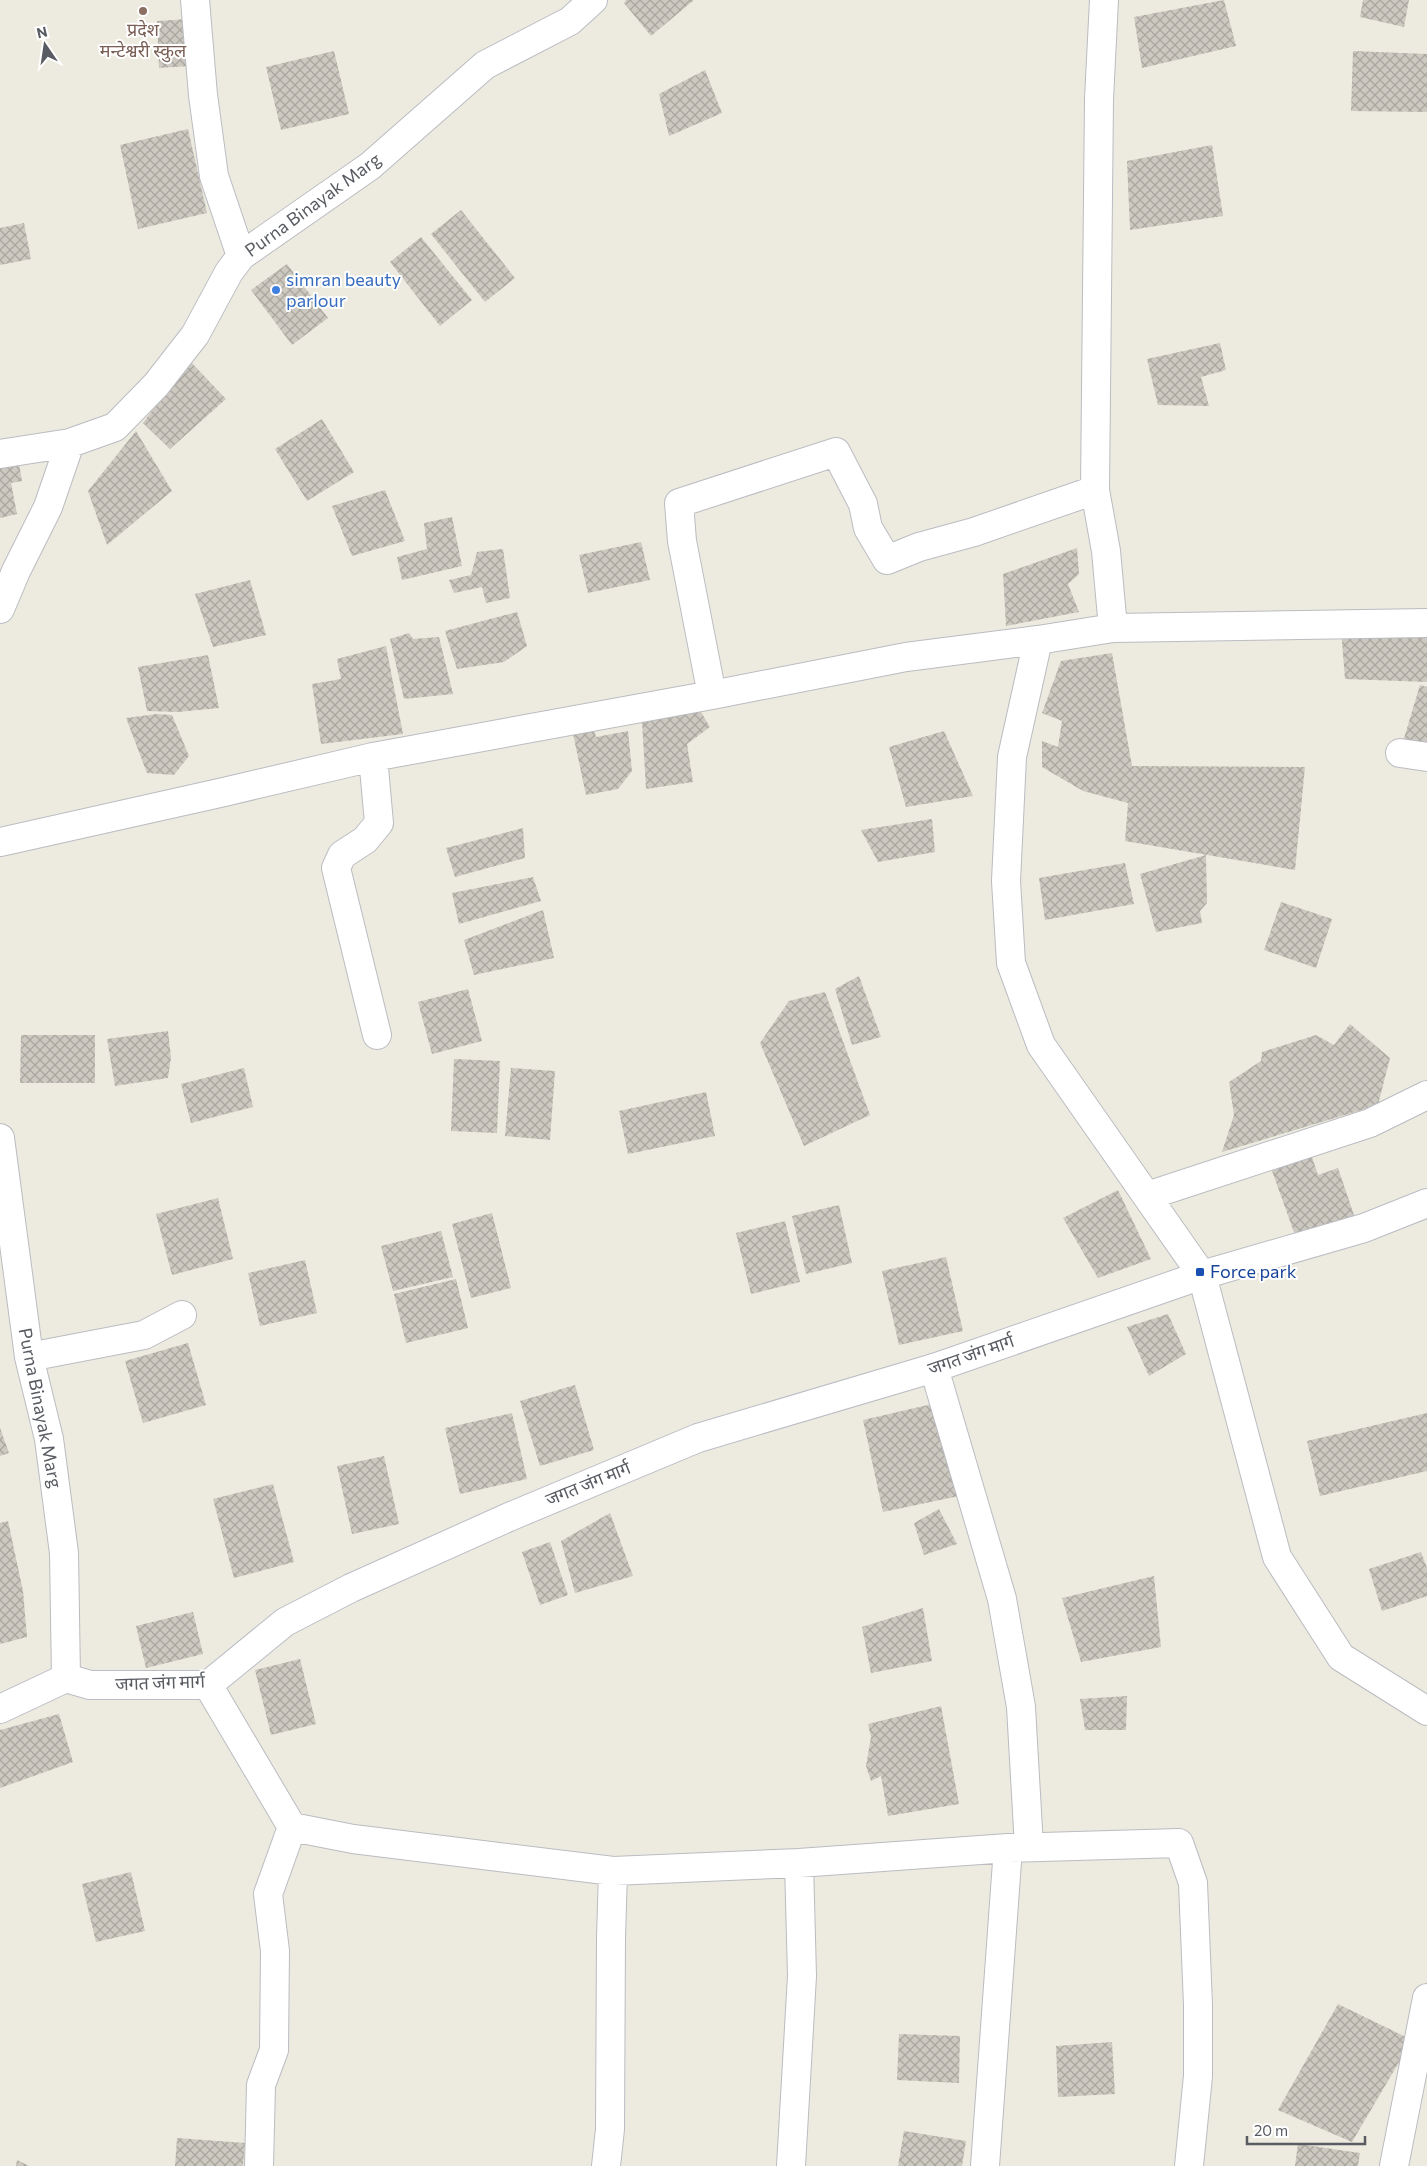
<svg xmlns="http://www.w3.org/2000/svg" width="1427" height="2166" font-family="Commissioner,'Noto Sans Devanagari',sans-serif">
	<defs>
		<pattern id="building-cross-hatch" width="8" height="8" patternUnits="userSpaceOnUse" patternTransform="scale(1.25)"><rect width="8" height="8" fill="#cdc9c0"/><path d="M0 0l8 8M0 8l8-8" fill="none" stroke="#a9a69f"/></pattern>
	</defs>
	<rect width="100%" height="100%" fill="#edebdf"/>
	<path fill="url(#building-cross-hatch)" d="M626,0H694L651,36L624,3Z
		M1224,0L1236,46L1142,68L1134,17Z
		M1363,0H1409L1404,27L1360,17Z
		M188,19L190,66L159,68L157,21Z
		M334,51L349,114L281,130L266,67Z
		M1353,51L1427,54V112L1351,111Z
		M705,70L722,113L669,136L659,94Z
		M188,129L207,213L138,229L120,145Z
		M1212,145L1223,216L1130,230L1127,161Z
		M461,210L515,278L485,302L431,234Z
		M24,223L31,259L0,265V228Z
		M421,237L472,300L440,326L390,262Z
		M287,264L328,318L292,345L251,290Z
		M1220,343L1226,370L1201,377L1209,406L1158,405L1147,359Z
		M189,360L226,399L170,449L143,423Z
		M322,419L354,472L307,501L275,449Z
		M136,431L172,491L107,545L88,491Z
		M18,458L22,481L11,483L17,514L0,518V461Z
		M385,490L405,541L352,556L332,506Z
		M452,517L462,566L402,580L397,557L427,549L424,523Z
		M641,542L650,580L588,593L579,555Z
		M1077,548L1079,574L1068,584L1079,612L1006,626L1003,574Z
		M503,549L510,598L486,603L482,587L454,593L449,580L471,575L477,552Z
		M250,580L266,635L213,647L195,594Z
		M517,612L527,646L504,662L457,669L445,631Z
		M1427,627V682L1345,679L1341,629Z
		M409,633L413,639L439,637L453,694L404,699L390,639Z
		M386,646L403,734L321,744L312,684L341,679L337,659Z
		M1112,653L1132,766L1305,767L1295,870L1125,841L1128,803L1083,791L1042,767V741L1058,747L1062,721L1042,713L1061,661Z
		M208,655L219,708L178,712L147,711L138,667Z
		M1420,685L1427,687V752L1402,745Z
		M698,707L710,727L687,744L693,782L646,789L642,722Z
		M157,714L172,715L189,756L174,775L147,773L126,718Z
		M593,727L596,737L628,731L632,771L618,789L586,795L573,734Z
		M944,731L973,796L906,807L889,747Z
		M932,819L935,852L878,862L861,830Z
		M523,828L525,858L455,877L446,848Z
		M1206,855L1207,903L1200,911L1202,923L1156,932L1140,874Z
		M1125,863L1134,904L1045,920L1039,878Z
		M533,877L541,901L459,924L452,893Z
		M1281,902L1332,919L1316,968L1264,950Z
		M543,910L554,958L474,975L464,940Z
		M859,976L881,1037L852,1045L835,989Z
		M468,989L482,1041L432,1054L418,1002Z
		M825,992L870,1115L804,1146L760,1043L789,1001Z
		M1350,1024L1390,1058L1378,1105L1222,1152L1234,1115L1229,1082L1261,1061L1262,1052L1316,1035L1334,1045Z
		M168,1031L171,1057L168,1078L115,1086L107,1039Z
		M21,1035H95V1083H20Z
		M454,1059L500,1061L497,1133L451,1131Z
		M244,1068L253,1107L191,1123L181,1084Z
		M511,1068L555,1071L550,1140L505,1136Z
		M706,1092L715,1136L628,1154L619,1111Z
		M1311,1154L1318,1175L1338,1168L1355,1218L1296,1238L1271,1168Z
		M1118,1190L1151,1259L1098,1278L1063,1218Z
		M218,1198L233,1259L172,1275L156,1214Z
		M839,1205L852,1263L806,1274L792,1216Z
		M492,1213L511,1288L471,1298L452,1224Z
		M785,1221L800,1282L751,1294L736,1233Z
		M441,1231L453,1277L393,1291L381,1246Z
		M946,1257L963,1331L899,1345L882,1271Z
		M305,1260L317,1313L260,1326L248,1273Z
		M456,1279L468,1328L406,1343L394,1294Z
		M1168,1314L1186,1354L1149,1376L1127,1327Z
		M188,1343L206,1405L143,1423L125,1361Z
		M575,1385L594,1450L540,1466L520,1401Z
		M932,1404L959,1496L883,1512L863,1420Z
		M512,1413L527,1479L460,1494L445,1428Z
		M1427,1413V1471L1320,1496L1307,1441Z
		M0,1428L9,1453L0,1456Z
		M384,1456L399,1524L352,1534L337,1466Z
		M273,1484L294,1562L234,1578L213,1499Z
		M939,1509L957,1544L924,1555L914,1523Z
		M610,1513L633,1576L575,1593L561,1541Z
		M8,1521L23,1591L27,1637L0,1644V1523Z
		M550,1542L568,1595L540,1605L522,1552Z
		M1421,1552L1427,1568V1596L1382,1611L1369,1569Z
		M1154,1576L1161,1647L1081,1662L1062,1598Z
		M923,1608L932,1661L871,1673L862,1627Z
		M193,1612L203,1654L146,1668L136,1626Z
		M300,1659L316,1724L271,1735L255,1670Z
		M1127,1696L1126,1730H1085L1080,1699Z
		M941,1706L959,1804L888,1816L881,1776L871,1781L866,1766L871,1737L868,1724Z
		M59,1714L73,1762L0,1788V1730Z
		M131,1872L145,1931L96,1942L82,1884Z
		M1338,2004L1412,2040L1352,2142L1278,2110Z
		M899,2034L960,2036L959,2083L897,2080Z
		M1112,2042L1115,2094L1058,2097L1056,2046Z
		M904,2131L966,2141L962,2166H898Z
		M177,2138L245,2143L243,2166H175Z
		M1298,2144L1360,2153L1358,2166H1295Z
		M17,2160L29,2166H16Z"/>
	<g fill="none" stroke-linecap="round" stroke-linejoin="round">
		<g stroke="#babcc2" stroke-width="30">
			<path id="street" d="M195,0L203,95L214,176L241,256
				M1104,0L1099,99L1095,490L1106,551L1113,628L1038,640L1012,757L1006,881L1011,963L1041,1045L1202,1275L1277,1557L1341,1657L1427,1711
				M0,454L70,443
				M0,609L16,571L48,507L70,443L115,427L156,385L195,335L229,272L241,256L370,166L485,65L570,21L593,0
				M1113,628L1427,623
				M712,695L682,541L679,503L836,452L863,504L868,528L887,560L919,547L974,532L1095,490
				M1400,753L1427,757
				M373,757L379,823L365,840L342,855L336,868L377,1035
				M0,842L224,792L373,757L712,695L906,657L1038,640
				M0,1138L29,1357L49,1439L64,1553L66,1678
				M1147,1196L1370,1123L1427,1095
				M29,1357L144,1335L182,1315
				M934,1368L1002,1599L1021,1707L1029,1847
				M208,1685L292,1827L353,1839L613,1871L799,1863L1008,1848L1179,1843L1193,1883L1198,2005V2076L1189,2166
				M259,2166L261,2085L274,2050L275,1951L268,1894L292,1827
				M606,2166L610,2129L611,1938L613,1871
				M791,2166L802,1976L799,1863
				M985,2166L1008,1848
				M1394,2166L1427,1998"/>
		</g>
		<g stroke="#babdc5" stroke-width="30">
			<path id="secondary" d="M0,1709L66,1678L90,1685H208L285,1622L351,1588L509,1517L698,1438L934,1368L1202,1275L1364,1228L1427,1203"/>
		</g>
		<use href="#street" stroke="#fff" stroke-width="28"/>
		<use href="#secondary" stroke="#fff" stroke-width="28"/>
	</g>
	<circle fill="#8d6e63" stroke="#fff" stroke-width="2" cx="143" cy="11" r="5"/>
	<circle fill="#3f7fe0" stroke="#fff" stroke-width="2" cx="276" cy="290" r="5"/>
	<rect fill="#1a4fb4" stroke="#fff" stroke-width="2" x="1195" y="1267" width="10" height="10" rx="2.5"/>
	<g text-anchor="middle" stroke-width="4" stroke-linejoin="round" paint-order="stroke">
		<g font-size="18" fill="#785e54" stroke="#fff">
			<text x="143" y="36">प्रदेश<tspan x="143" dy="21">मन्टेश्वरी स्कुल</tspan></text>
		</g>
		<g font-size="18" fill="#585c62" stroke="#fff">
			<text transform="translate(313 205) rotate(-36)" y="6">Purna Binayak Marg</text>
			<text transform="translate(971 1355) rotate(-19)" y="6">जगत जंग मार्ग</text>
			<text transform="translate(40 1408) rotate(79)" y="6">Purna Binayak Marg</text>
			<text transform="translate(588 1484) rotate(-22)" y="6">जगत जंग मार्ग</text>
			<text transform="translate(160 1683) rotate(-2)" y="6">जगत जंग मार्ग</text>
		</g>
		<g font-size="18" fill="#366cbe" stroke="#fff" text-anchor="start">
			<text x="286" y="286">simran beauty<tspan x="286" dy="21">parlour</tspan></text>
		</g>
		<g font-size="18" fill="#164399" stroke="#fff" text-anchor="start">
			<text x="1210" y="1278">Force park</text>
		</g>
	</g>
	<g transform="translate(45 45) rotate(347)" stroke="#ffffff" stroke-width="4" paint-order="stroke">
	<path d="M0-4L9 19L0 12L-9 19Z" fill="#585c62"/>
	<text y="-8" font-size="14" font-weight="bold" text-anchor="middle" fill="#585c62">N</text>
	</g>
	<path d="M1247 2136v8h118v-8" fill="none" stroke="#585c62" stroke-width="2.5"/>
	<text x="1254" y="2136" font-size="15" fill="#585c62" stroke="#ffffff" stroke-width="4" paint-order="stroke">20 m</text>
</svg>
